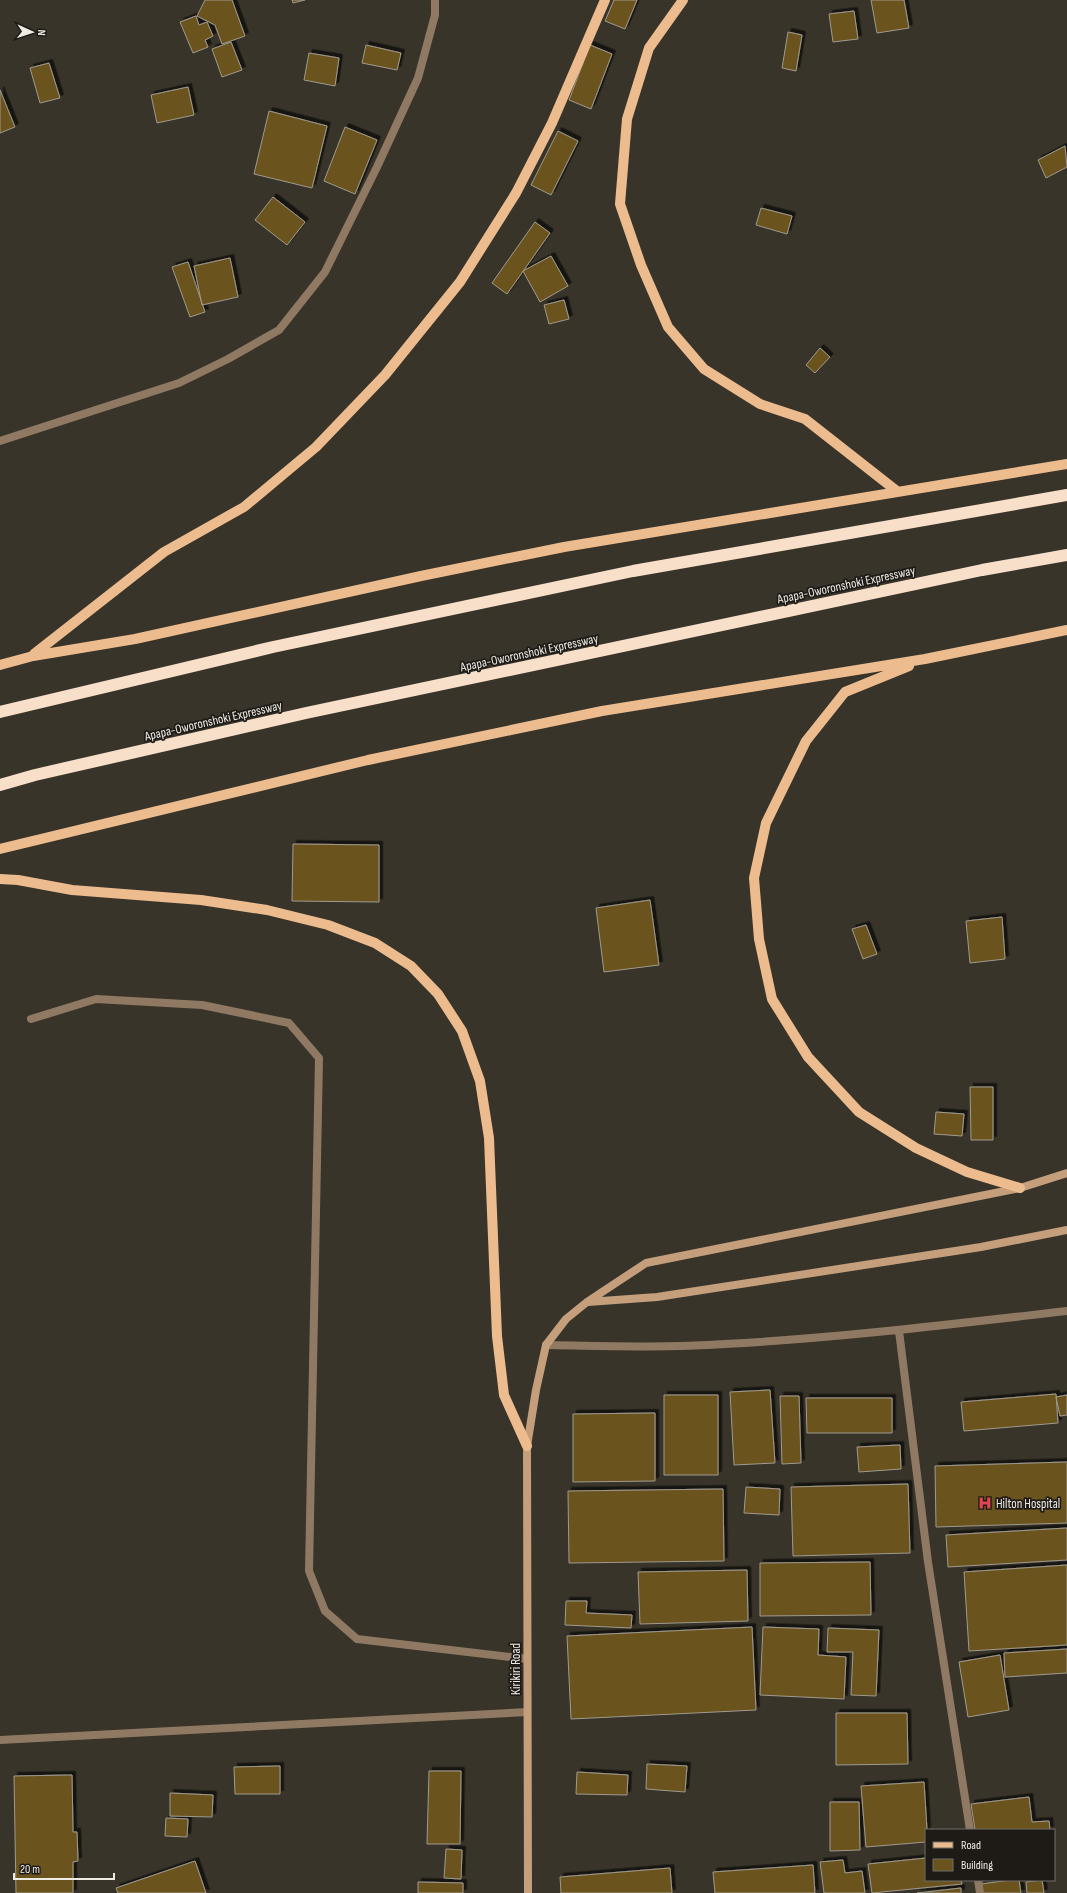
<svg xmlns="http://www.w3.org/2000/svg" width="1067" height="1893" font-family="'Sofia Sans Condensed',sans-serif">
	<defs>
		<filter id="shadow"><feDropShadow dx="3.5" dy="-3.5" stdDeviation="0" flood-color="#0009"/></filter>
	</defs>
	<rect width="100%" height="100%" fill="#38342a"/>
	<path fill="#6a531c" stroke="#a09a8f" filter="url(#shadow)" d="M205,0H232L245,36L222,44L215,25L197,16Z
		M292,0H305L293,3Z
		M614,0H637L625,29L605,21Z
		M871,0H904L909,28L877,33Z
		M854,11L858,39L833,42L829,14Z
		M196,16L199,25L207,22L213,36L205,40L208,47L193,53L180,22Z
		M788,32L802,35L796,71L782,68Z
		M231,42L242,70L222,77L212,49Z
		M366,45L401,53L397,70L362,63Z
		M590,45L612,54L591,109L569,100Z
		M309,53L339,58L335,86L304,80Z
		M49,63L60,98L40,103L30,68Z
		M188,87L194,115L157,123L151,95Z
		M0,90L15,127L0,133Z
		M269,111L327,126L312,188L254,174Z
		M345,127L377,140L355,194L324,181Z
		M558,131L578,141L551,195L531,185Z
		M1065,146L1067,167L1046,178L1038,160Z
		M273,197L305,222L287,245L255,220Z
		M761,208L792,216L787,234L756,225Z
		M535,222L550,233L507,294L492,283Z
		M551,256L568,286L540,302L523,271Z
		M230,258L238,297L202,305L194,266Z
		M188,262L205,312L190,317L172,267Z
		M564,300L569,319L549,324L544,305Z
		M820,348L830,357L815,373L806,365Z
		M293,844L379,845V902L292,901Z
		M650,900L659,965L604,972L596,908Z
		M1002,917L1005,959L970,963L966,921Z
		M866,925L877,954L863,959L852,929Z
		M970,1087H993V1140H971Z
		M936,1112L964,1114L962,1136L934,1134Z
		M770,1390L775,1463L734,1465L730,1392Z
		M1056,1394L1058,1423L964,1431L961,1402Z
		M664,1395H718V1475H664Z
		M1067,1395V1415L1060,1416L1056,1397Z
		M780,1396H799L801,1463L782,1464Z
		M806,1398H892V1433H807Z
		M655,1413V1481L573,1482V1414Z
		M900,1445L901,1469L859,1472L857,1447Z
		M1067,1462V1523L936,1527L935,1466Z
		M908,1484L910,1553L793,1556L791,1487Z
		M746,1487L780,1489L779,1515L744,1513Z
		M723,1489L724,1561L569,1563L568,1491Z
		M1067,1528V1560L948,1567L946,1535Z
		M870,1562L871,1615L760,1616V1563Z
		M1067,1565V1645L969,1651L964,1572Z
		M747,1570L748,1621L640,1624L638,1572Z
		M566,1601H587L586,1613L632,1615L631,1628L565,1625Z
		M752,1627L756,1710L571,1719L567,1636Z
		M763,1627L819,1629L818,1655L846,1657L844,1699L760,1695Z
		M828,1628L879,1630L876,1696L851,1695L853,1652H827Z
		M1067,1649V1673L1005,1677L1004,1653Z
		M1000,1655L1009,1710L968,1717L959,1662Z
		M836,1713H907L908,1764L836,1765Z
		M647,1764L687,1766L685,1792L646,1789Z
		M280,1766V1794H235L234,1767Z
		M429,1771H461L460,1844H427Z
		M577,1772L628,1775L627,1795L576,1794Z
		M72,1775L73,1832H77L78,1861L73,1862V1893H16L14,1776Z
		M924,1782L927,1830H926V1842L866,1847L861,1786Z
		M170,1793L213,1795L212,1817L170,1816Z
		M1029,1797L1032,1822L1049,1821L1050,1830H975L971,1804Z
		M830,1802H859L860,1850L830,1851Z
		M166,1818L188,1819L187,1837L165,1836Z
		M446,1849L462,1850L461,1879L444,1878Z
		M926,1858V1880H961L962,1884L872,1893L868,1864Z
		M843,1860L845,1873L862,1871L865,1893H824L820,1862Z
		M195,1861L206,1893H118L116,1888Z
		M813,1865L815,1893H715L713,1872Z
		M670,1868L672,1893H561L560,1877Z
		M1011,1880H1019L1021,1893H982L981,1884Z
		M1042,1880L1044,1893H1027L1026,1882Z
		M418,1882L463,1883V1893H418Z
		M961,1888V1893H917Z"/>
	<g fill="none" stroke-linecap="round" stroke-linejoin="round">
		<path stroke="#907963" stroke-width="8" d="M0,441L179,383L228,359L279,330L325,272L377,167L418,78L435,15V0
			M31,1019L96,999L202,1005L289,1023L319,1058L309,1571L325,1611L357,1639L527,1659"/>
		<path stroke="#907963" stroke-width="8" d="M899,1331L928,1562L970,1830
			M546,1345C606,1346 665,1348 725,1344C839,1338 953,1324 1067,1311
			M0,1740L527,1712
			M978,1880L980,1893"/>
		<path stroke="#c59f7c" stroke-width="8" d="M588,1302L657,1297L981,1247L1067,1230
			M528,1893L527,1446L536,1390L546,1345L566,1319L587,1302L646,1263L1020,1188L1067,1173"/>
		<path stroke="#edbc8e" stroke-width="10" d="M683,0L649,48L627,119L620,204L641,265L668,327L704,369L760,404L805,419L898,492
			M34,654L164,552L244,507L316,447L385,375L460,282L516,193L552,123L605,0
			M0,665L33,656L135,639L421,576L564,547L1067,464
			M909,666L845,692L806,741L766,823L754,878L759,939L772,999L808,1057L859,1112L916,1148L967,1172L1020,1188
			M0,849L368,760L602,711L925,659L1067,630
			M0,879L18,880L72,890L201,900L267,910L328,925L375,943L411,966L438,994L462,1031L480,1081L489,1138L497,1336L504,1395L527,1446"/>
		<path stroke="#f7dfc9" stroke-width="12" d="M0,712L273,647L633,571L1067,495
			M0,785L35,775L306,713L982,570L1067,555"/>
	</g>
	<defs>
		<g id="hospital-bare" transform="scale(1.08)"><path d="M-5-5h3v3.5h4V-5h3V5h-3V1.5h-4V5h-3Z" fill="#e0444e" stroke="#1e1b17" stroke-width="2.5" paint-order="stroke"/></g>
	</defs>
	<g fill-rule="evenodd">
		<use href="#hospital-bare" x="985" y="1503"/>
	</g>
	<g text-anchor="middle" stroke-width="3.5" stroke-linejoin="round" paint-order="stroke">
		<g font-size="13" fill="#eeebe4" stroke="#1e1b17">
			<text transform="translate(846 584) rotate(-12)" y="5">Apapa-Oworonshoki Expressway</text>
			<text transform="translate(529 652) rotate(-12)" y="5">Apapa-Oworonshoki Expressway</text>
			<text transform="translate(213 720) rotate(-13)" y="5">Apapa-Oworonshoki Expressway</text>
			<text transform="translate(515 1669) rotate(-90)" y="5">Kirikiri Road</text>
		</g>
		<g font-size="13" fill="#eeebe4" stroke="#1e1b17" text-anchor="start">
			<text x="996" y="1508">Hilton Hospital</text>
		</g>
	</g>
	<rect x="925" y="1829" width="130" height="52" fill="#1e1b17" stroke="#716e69"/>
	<rect x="933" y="1842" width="20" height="6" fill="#edbc8e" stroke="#716e69"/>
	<text x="961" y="1849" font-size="12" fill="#eeebe4">Road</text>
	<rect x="933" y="1859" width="20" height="12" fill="#6a531c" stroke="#716e69"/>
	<text x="961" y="1869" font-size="12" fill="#eeebe4">Building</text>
	<g transform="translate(32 32) rotate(93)" stroke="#1e1b17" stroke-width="3" paint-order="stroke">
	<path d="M0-3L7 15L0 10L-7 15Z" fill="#eeebe4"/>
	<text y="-6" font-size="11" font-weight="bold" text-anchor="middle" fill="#eeebe4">N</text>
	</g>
	<path d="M14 1873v6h100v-6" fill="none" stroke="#eeebe4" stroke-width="2"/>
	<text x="20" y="1873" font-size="12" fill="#eeebe4" stroke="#1e1b17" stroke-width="3" paint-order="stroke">20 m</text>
</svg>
